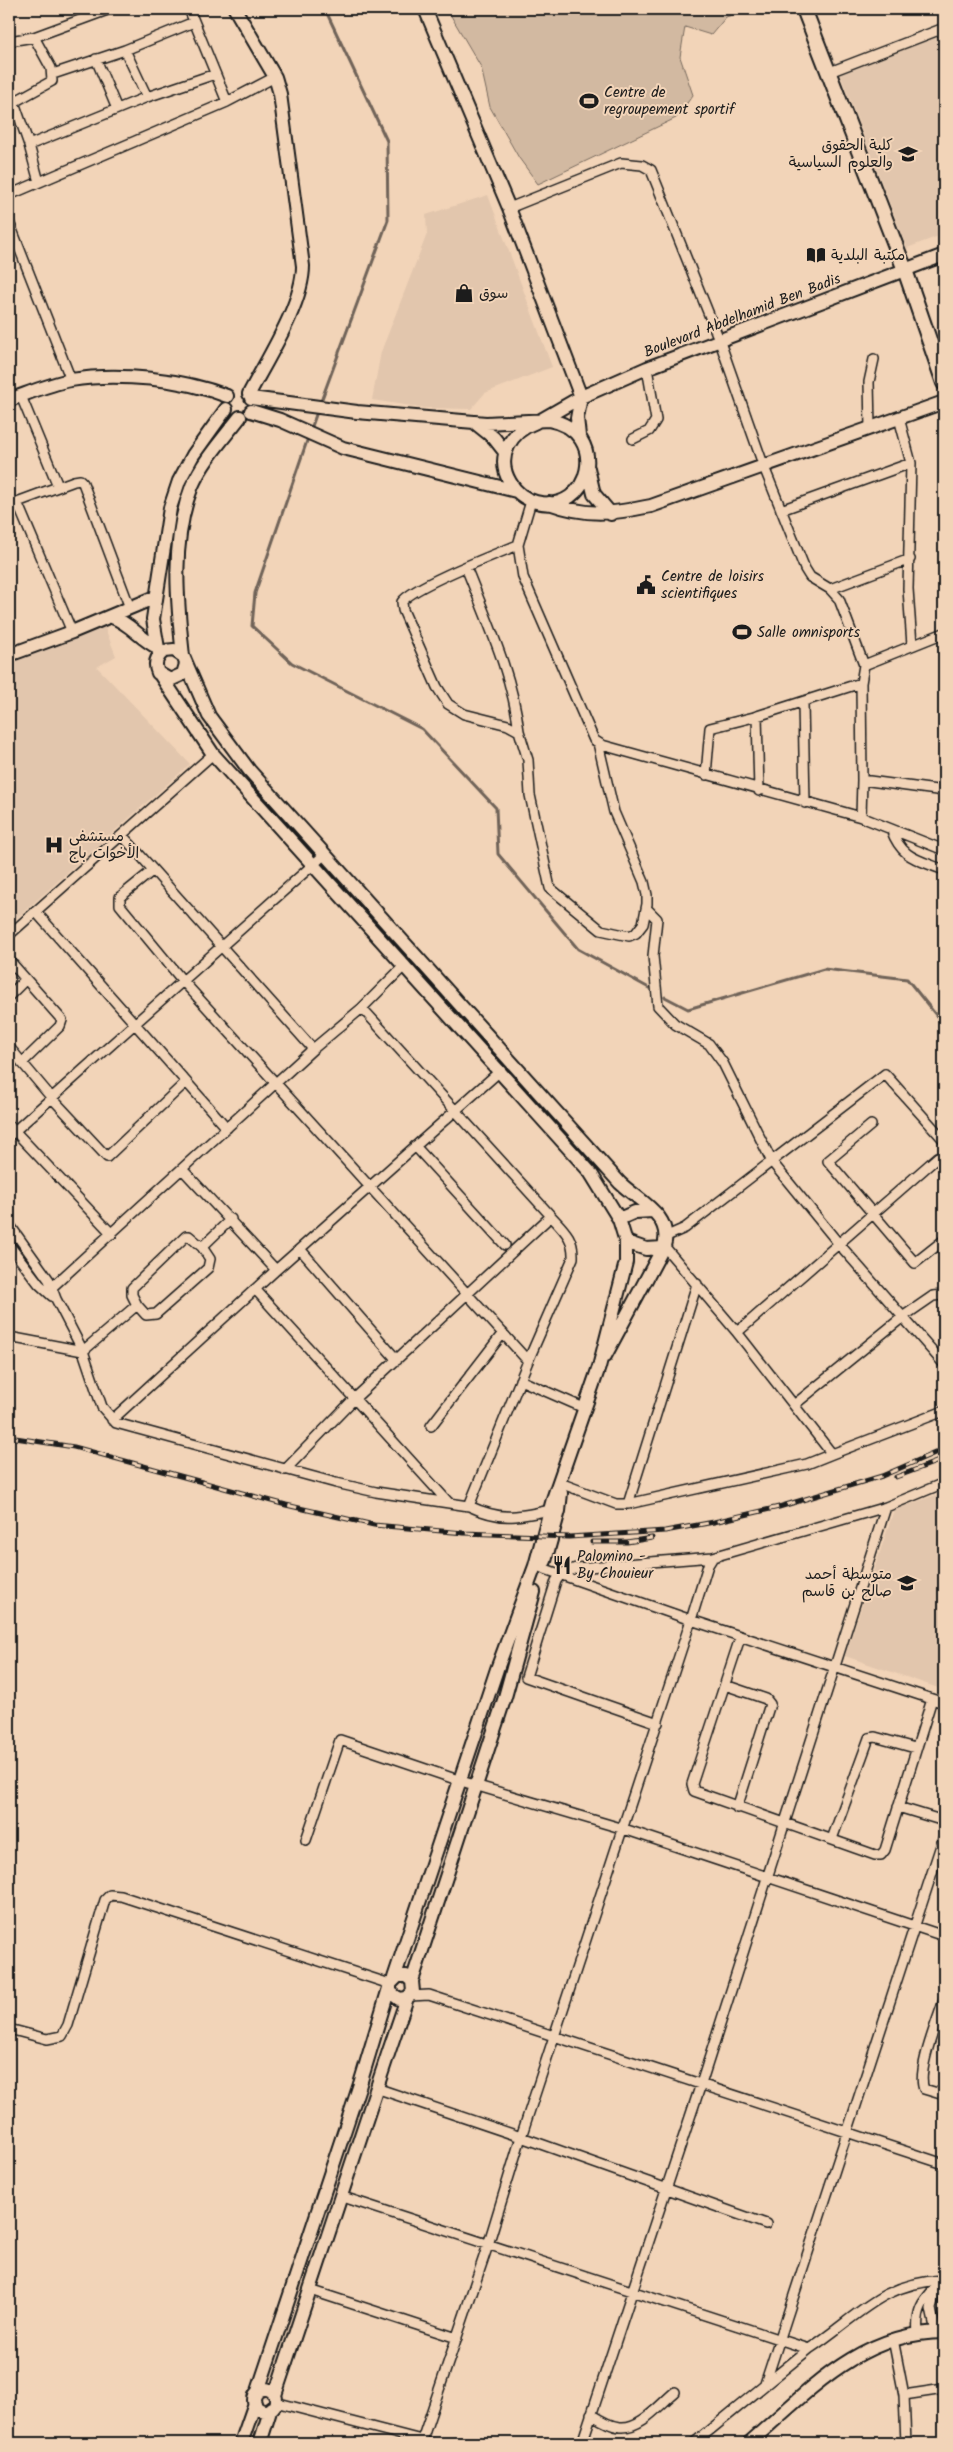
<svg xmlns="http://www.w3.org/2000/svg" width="953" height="2452" font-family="Kalam,'Playpen Sans Arabic',sans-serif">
	<rect width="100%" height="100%" fill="#f2d4b8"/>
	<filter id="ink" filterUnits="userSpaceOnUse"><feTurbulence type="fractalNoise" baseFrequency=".02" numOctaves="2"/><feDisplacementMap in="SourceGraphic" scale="10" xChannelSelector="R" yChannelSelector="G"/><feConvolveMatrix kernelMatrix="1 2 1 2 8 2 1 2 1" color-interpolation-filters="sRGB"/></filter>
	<g filter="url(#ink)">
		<path fill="#e2c6ad" d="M944,34V234L907,248L840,74Z
			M488,195L552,367L485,393L471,409L424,408L372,400L381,352L427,234L426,215Z
			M103,623L116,656L97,667L190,764L9,925V662Z
			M944,1492V1690L845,1656L894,1510Z"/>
		<path fill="#d2b9a1" stroke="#776a5e" d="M447,9H750L726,17L711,35L685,27L680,57L693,95L676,118L538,184L519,158L490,107L481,67Z"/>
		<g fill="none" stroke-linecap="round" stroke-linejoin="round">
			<path stroke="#6f6359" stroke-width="3" d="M320,404L388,220L387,141L325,9
				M311,429L318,409
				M309,435L255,593L252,626L292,663L422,729L496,808L498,854L578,949L649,988
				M665,997L688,1009L824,969L907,979L944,1025"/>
			<g stroke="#1c1c1c" stroke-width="12">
				<path id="street" d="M189,9L227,102
					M9,41L34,37
					M96,59L117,109
					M827,73L944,28
					M53,74L125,50
					M147,97L215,74
					M29,145L147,97L125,50L194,22
					M39,182L29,145L14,102L52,81L51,68L34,37L110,9
					M9,195L227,102L275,77
					M509,208L621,163L642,165L651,170L720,342L764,467L805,569L810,577L830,589L839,599L864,665L861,683L862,780L861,817L602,745L594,740L523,577L518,545L531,501
					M9,222L71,380
					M21,396L58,486
					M899,418L911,463L908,589L912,645
					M870,428L869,382L874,359
					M633,439L649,431L656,420L647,368
					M17,502L72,632
					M9,505L74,481L80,480L83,483L130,608
					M781,510L911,463
					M518,545C496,554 413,586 402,602L403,610L437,687L448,704L464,714L508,725L519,731L528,760L530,795L550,888L601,930L629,936L636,933L643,924L647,904V895L644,882L614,812L598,743
					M466,567C487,621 512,673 519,731
					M830,589L910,559
					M864,665L944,633
					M803,703L805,803
					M757,716L759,791
					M706,775L710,728L754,717L861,683
					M862,780L944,791
					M861,817L944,850
					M891,829C902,859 917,859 944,870
					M122,835L313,1049
					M152,871L120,897V905L182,980L528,1361
					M647,909L657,919L653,956L658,1006L675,1024L709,1044L723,1063L772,1162L839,1244L944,1364
					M36,912L227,1128
					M9,935L213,754
					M9,960L62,1020L60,1026L22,1063
					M9,996L25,980
					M9,1047L51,1097L107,1157L186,1082
					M9,1125L112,1234
					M871,1125L828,1161L915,1263L944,1240
					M9,1136L325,854
					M415,1146L505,1245
					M183,1170L276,1270
					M9,1224L49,1280L56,1299L83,1351L102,1407L116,1423L336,1483L376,1492L469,1506L528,1361L573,1258C574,1238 564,1230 551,1216L362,1008
					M667,1236L685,1228L885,1074L944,1140
					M9,1245L39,1284L52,1296
					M300,1249L397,1360
					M255,1289L449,1503
					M49,1290L313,1049L362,1008L405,965
					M137,1305L146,1315L156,1314L208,1268L210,1259L202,1247
					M736,1331L741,1329L938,1157
					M9,1337L83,1351L137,1305L132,1295V1288L186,1236H189L202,1247L231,1219
					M520,1380L584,1408
					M794,1405L904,1316L933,1296L943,1295L944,1297
					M112,1420L276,1270L500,1071
					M431,1426L503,1333
					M832,1454L944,1411
					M285,1470L353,1400L551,1216
					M560,1483L616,1504H628L807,1464L832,1454L736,1331L664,1246
					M628,1504L697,1284
					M469,1506C501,1521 517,1517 550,1510
					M542,1568L691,1620L708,1565L713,1557L886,1507L944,1483
					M740,1638L692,1784L694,1791L875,1855H881L885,1850L932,1699
					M725,1685L766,1699L770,1704L737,1808
					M658,1723L526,1677L556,1581L561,1574L576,1568L713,1557
					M898,1807L944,1821
					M832,1839L869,1738L875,1737L915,1748
					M306,1840L340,1740L461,1781L624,1829L944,1936
					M410,1996L429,1995L944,2164
					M944,2000C938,2019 916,2072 924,2089L944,2095
					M9,2029L47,2039L62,2036L68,2025L105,1900L110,1895L121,1896L390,1984
					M376,2088L521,2137L691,1620L944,1703
					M340,2196L809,2349C858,2317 880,2283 943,2280
					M310,2290L457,2338
					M936,2332L931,2309L936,2288
					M918,2334C915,2304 927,2298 944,2278
					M893,2339L904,2395L906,2443
					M765,2384L944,1836
					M904,2395L944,2389
					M275,2402L433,2443
					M591,2414C599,2419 610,2426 620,2427C641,2429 660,2404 675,2392
					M421,2443L488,2245L521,2137L766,2224
					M582,2443L701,2084L886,1507
					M694,2443L809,2349"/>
			</g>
			<g stroke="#1c1c1c" stroke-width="16">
				<path id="secondary" d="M235,9L275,77L280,94L303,266C303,304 267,359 249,394
					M425,9L509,208L581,397L577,418L579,436
					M251,398L357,412L486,423L549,420C611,431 591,516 536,502C525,499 516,493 510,482C495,457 511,431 536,422
					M9,400C29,393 49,384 71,380C118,372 183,379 227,396
					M251,411L280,420L343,448L516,491
					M541,420L581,397L647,368L944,255
					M474,422L494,438L505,452
					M588,468L594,494L611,514
					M549,503C588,517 611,514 651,506L944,402
					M112,617C130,623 140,639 157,647
					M159,654L153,619L170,508L179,481L193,455L226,409
					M9,655L72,632L156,597
					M183,656C177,601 171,539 192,486C203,461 223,439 240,417
					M186,664L183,674L170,680L158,673C154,664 156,657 164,651L174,650L183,656L209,716L249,770L620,1183C639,1201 673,1216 664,1246L605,1356
					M161,676L213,754L590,1172L619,1219L626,1242V1262L599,1367L553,1499L535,1566L497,1669L394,1978
					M619,1219L635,1212L653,1211
					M626,1242L646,1249L663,1248
					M545,1561L559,1511L561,1493
					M412,1981L505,1697L534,1592
					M254 2400a11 11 0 1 1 22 0a11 11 0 1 1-22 0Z
					M258,2391L360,2084L389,1988
					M275,2395L389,2051L407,1998L413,1992L412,1981L406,1976H398L390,1984V1992L399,1999L407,1998
					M241,2443L255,2403
					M260,2443L271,2408
					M749,2443C808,2392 860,2332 944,2332"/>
			</g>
			<g stroke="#1c1c1c" stroke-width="18">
				<path id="primary" d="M804,9L905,270L944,383"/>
			</g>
			<use href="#street" stroke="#f2d4b8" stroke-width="9"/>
			<use href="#secondary" stroke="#f2d4b8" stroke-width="12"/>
			<use href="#primary" stroke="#f2d4b8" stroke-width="14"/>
			<g stroke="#1c1c1c" stroke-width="5">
				<path id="rail" d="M9,1437L74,1447L286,1505L374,1525L464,1533L569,1537L665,1531L714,1522L779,1507L882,1476L944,1449
					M896,1477L944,1459
					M592,1542H627L652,1538"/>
			</g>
			<use href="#rail" stroke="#f2d4b8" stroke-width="3" stroke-dasharray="9" stroke-linecap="butt"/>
		</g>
	</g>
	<defs>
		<g id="stadium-bare" transform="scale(1.5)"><path d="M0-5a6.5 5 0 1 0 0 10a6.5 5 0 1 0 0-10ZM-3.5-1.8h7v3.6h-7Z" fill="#1c1c1c" stroke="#f2d4b8" stroke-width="2.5" paint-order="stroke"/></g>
		<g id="university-bare" transform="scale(1.5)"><path d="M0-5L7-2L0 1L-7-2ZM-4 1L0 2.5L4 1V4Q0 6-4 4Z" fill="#1c1c1c" stroke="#f2d4b8" stroke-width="2.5" paint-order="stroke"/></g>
		<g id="library-bare" transform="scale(1.5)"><path d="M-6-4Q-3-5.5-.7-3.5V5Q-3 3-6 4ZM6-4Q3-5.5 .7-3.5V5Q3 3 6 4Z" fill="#1c1c1c" stroke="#f2d4b8" stroke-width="2.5" paint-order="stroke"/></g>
		<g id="shop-bare" transform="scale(1.5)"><path d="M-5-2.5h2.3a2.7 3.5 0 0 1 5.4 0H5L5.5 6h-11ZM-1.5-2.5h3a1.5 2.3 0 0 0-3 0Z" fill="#1c1c1c" stroke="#f2d4b8" stroke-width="2.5" paint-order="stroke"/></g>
		<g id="civic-bare" transform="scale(1.5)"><path d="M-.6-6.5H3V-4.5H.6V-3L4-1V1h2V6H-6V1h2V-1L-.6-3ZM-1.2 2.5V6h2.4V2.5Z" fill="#1c1c1c" stroke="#f2d4b8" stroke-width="2.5" paint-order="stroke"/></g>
		<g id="hospital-bare" transform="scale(1.5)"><path d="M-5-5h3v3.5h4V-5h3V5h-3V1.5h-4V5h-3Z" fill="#1c1c1c" stroke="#f2d4b8" stroke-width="2.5" paint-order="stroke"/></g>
		<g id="restaurant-bare" transform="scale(1.5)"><path d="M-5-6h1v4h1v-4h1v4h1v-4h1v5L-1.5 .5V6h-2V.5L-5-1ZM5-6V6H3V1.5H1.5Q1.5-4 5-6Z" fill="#1c1c1c" stroke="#f2d4b8" stroke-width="2.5" paint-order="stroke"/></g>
		<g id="school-bare" transform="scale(1.5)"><path d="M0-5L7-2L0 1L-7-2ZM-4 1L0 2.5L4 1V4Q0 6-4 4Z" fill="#1c1c1c" stroke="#f2d4b8" stroke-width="2.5" paint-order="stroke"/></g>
	</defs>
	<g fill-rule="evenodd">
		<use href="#stadium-bare" x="589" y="101"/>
		<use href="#university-bare" x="908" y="154"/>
		<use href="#library-bare" x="816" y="255"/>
		<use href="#shop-bare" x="464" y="293"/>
		<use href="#civic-bare" x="646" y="585"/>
		<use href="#stadium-bare" x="742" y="632"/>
		<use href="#hospital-bare" x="54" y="845"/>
		<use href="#restaurant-bare" x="562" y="1565"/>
		<use href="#school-bare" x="907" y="1583"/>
	</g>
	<g text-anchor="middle" stroke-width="4" stroke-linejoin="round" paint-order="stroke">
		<g font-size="15" fill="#1c1c1c" stroke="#f2d4b8" text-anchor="start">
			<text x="604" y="97">Centre de<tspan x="604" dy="17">regroupement sportif</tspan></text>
			<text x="893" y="150" text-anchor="end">كلية الحقوق<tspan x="893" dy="17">والعلوم السياسية</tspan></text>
			<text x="831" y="260">مكتبة البلدية</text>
			<text x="479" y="298">سوق</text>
			<text x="661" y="581">Centre de loisirs<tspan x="661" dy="17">scientifiques</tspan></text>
			<text x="757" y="637">Salle omnisports</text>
			<text x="69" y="841">مستشفى<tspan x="69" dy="17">الأخوات باج</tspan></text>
			<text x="577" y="1561">Palomino -<tspan x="577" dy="17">By Chouieur</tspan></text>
			<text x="892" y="1579" text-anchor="end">متوسطة أحمد<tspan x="892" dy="17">صالح بن قاسم</tspan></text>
		</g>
		<g font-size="15" fill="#1c1c1c" stroke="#f2d4b8">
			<text transform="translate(742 315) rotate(-21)" y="5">Boulevard Abdelhamid Ben Badis</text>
		</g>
	</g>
	<rect width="953" height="2452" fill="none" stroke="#f2d4b8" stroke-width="30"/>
	<rect x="15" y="15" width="923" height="2422" fill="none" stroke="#1c1c1c" stroke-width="2" filter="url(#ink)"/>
</svg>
